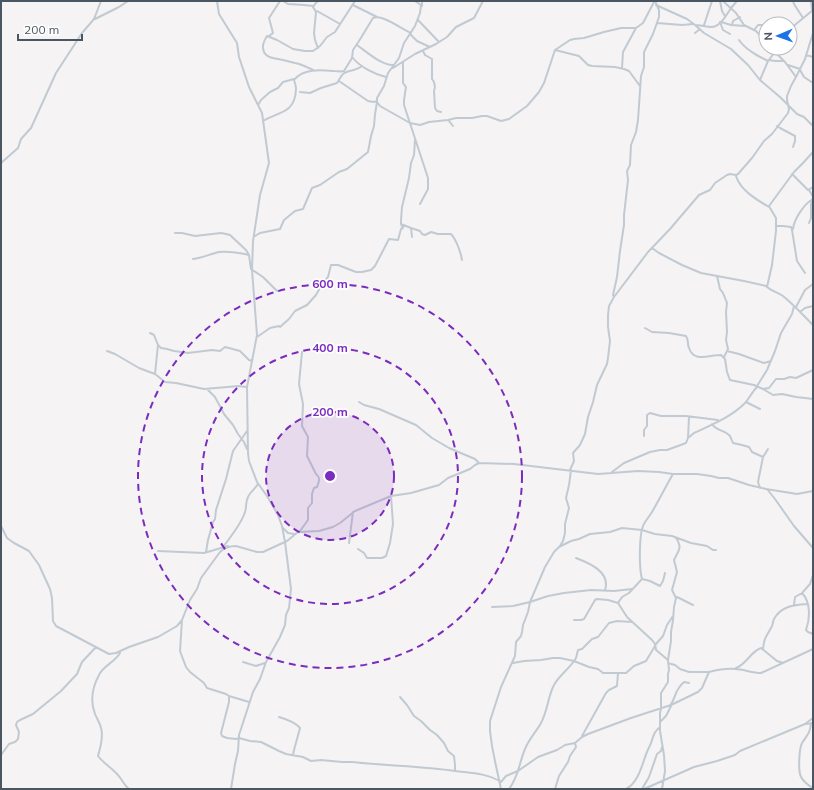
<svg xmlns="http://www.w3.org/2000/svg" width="814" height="790" font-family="Mulish,sans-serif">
	<rect width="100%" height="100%" fill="#f5f3f3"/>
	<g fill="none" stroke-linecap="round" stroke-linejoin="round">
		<path stroke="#c1cad2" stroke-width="2" d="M217,1L219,14L237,43L239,57L249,87L262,113L269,163L260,195L253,241L252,270L257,335L247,387L248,453L249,461L257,482L267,496L278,515L282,526L285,542L291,589L289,608L286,615L285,625L280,637L266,662L260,679L253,692L239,735L238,751L235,764L231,789
			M283,1L288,4L304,5L313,6
			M415,1L421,5L420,13L415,26L404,43L399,58L388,73L384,86L377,98V102L380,106L410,123L420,125L429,122L448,120L456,118H472L482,116H487L501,121L509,119L527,106L539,92L544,83L555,50L570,40L574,39L584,38L604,32L621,28H636
			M720,1L722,11L725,16
			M723,1L736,13L744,25L756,31L766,42
			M793,1L794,4L803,18
			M811,1L812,10
			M353,5L377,17
			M656,5L687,19L695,25L704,33L731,49L748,65L760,80L780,97L797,114L804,117L813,126
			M422,6V1
			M731,8L737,1
			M317,11L340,24
			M95,19L119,7L128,1
			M418,20L439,42
			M720,22L723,30L730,34
			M721,22L731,25L745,26
			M657,23L682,25L693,24
			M695,25C699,25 708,27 712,27C721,26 727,14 731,8
			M704,25L712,1
			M732,25L733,21L740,17
			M792,28L795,32V38
			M790,29L813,10
			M754,30L758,25H766
			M695,33L700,29
			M410,34L417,41L430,47
			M269,36L273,33L269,18L280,1
			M739,40C746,50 758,56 768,61
			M357,45C367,52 382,66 394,65
			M318,48L315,40L314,33L316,12L313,7L315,4L318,1
			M771,48L785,62L796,77
			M555,50L579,56L588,65L592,66L615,67L624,69L629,71L640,86
			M423,51L425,55L432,59V79L434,82L435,87L434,91L435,108L437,111L441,112
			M775,53L778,48
			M806,55L813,57
			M352,57C360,67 374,74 386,77
			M769,60L775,61H784
			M403,62V83L406,87L404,100V105L428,178V189L420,204
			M788,65L800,69
			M393,68L415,54L436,44L447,37L456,27L474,18L483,1
			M622,68L623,52L636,28L643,23L654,2
			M313,70C307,67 301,64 295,63C291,62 287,61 283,60C273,58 262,58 263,45C264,41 265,39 267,36L277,40L293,49L305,51H313L320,46L327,37L335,32L355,1
			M800,70L804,77L813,83
			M760,80L768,61L775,52
			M339,81L368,101L374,102L377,101
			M300,92L310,93L321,88L337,83C339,80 341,76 343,74C348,70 356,71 362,66
			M258,105L261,100L270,92L278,88L283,82L294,79
			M263,121C279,111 295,114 296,89C296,86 295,83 294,80C303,68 322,70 334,71C338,71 340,72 344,71L352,58L353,50L359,41L373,18C383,14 401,29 411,33
			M449,121L453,126
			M777,126L780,128L795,136V141L793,147
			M1,163L18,148L21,139L31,128L56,73L82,33L94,19L101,1
			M792,174L808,190L813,187
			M736,176C740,190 757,200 769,207
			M809,223L811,218V204L813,197L812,195L809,190
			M776,226H783L791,227L792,230L797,261L805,273
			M411,228L420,231L422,234L425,235L431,232L438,234H451C456,239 461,253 462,260
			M793,229C794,219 804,204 813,199
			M175,233H182L195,236L221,233L226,234L230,235L246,250L249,255
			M255,236L260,233L280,229L284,220L295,211L303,209L312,188L320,185L339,172L347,169L368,152L371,136L374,126L375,114L377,102
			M412,237L411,228L401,224V220L402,207L409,178L411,163L414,155L415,140
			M652,248L659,253L682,265L701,273L744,281L766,286C771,291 777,292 783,296C794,305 803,315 813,325
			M193,259C202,258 210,254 219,252C228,251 240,253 249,255L251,269L263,277L276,290L278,291
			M717,276L720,289L723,293L727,303L726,312L727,332L726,340L728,349L724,357
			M767,287L772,265L776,231V218L770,208L769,206L794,172L803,163L813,152
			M614,297L613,295L617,277L620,251L624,225V215L628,180L627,171L630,165L631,145L636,132L638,120L641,76L644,67V52L653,34L659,17V10L655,1
			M796,307L805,290L813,284
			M800,312L805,308L813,306
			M280,327L289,319L295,311L307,305L316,295L322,284L328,277L331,265H338L356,272H362L371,270L375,266L389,239L398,240L401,229L403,228L401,224
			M645,328L652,332L669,333L686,336C689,340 687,344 689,348C694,363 709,355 721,355L725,359L727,372L730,380L754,385L763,389L773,395L782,394L796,397L805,398L813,399
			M150,333L154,335L158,345L155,374
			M257,337L270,328L279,326
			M158,345L161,348L167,349L174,351L188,353L212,350L220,351L225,347L240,351L249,360L252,361
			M107,351L115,354L139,368L155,374L165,382L176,383L204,389L239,386L246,387H247
			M727,351L739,354L764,363L771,361
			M757,386L767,370L775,351L781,333L792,314L794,306
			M763,389L769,388L776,379H784L790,377L796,378L813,370
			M208,390L215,397L224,414L233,425L238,434L244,442L247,449
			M359,402L364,405L379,409L416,425L432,438L449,448L475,459L479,463
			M746,402L760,409
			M712,424C716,431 725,430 730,436C731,438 732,441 733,443L742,445L749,447L752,452L763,457
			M644,436V430L647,426V415L650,413L661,416H686L718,420
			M688,438L689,417
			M570,470L574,461L573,453L580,445L585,434L588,417L593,402L597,385L607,364L608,358L610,341L608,327V315L609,306L614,297L648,252L670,229L699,195L710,190L715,183L727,175L730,174L736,175L738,174L752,158L764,141L772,134L788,113L789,109L787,100V96L791,86L797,75L805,59L813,33
			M612,472L624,463L650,452L660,450H667L686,443L688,438L694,433C711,425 731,417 744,404C749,399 752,392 757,387
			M760,488L758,482L763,457L768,449
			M767,489L775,499L794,526L813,548
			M1,526L7,538L14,543L29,551L39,565L50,589L52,598L53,621L56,626L109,654L116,653L129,647L158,637L177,626L182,620L190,600L197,589L201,578L220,552C224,548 230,546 236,546L257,552H263L287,541L298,532L319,531L333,527L340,523L355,511L391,496L411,493L439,485L448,478L470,469L475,465L479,463L514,464L598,474L638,471L659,472L673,474H697L711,476L719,478H728L749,485L766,489L797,494L813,491
			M283,528L288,533L294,534
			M300,531L308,520V508L312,503V494L314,488L317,487C319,481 321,478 316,474L307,456L308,437L302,426L303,404L299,384L302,352
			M349,543L353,512
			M560,546L563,541L565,533V524L569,508L566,498L569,485L571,470
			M223,547C230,538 242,522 245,512C247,506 245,503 248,497C250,492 255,489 258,484
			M358,549L364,553L367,558H382L386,556L390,543L393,524L391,496
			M158,551L204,553L228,546
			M206,552L208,540L213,522L215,519L216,510L226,479L233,451L247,431
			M576,558C589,563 611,572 605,590
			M642,579C639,568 639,536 643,526C645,521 649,517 652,512C659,500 666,486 673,474
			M642,579L650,581L660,586L663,581L665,573
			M802,593C811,602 810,619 806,630L808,632L813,634
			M677,597L693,605
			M618,603L622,597L629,593L642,579
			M794,605L795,597L802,593L810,584L813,575
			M492,607L513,606L530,602L548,596L564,593L591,590L614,591L632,589
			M182,620L180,651L186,667L190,672L204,683L207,688L226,694L229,696V702L221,733L222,736L227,738L236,739L239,738L250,741L261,742L279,751L286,754L303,757L311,761L321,760L342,762H353C387,766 421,766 455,771C470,773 486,773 500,781
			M574,620H581L584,619L595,600L597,599L608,600L618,603L627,617L652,640L655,644L656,650L668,660
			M655,645L663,636L667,625L673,616
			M763,649C764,637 767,636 772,626C773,624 773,621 774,619C781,606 794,605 807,604
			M120,653C115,662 103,666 99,675C92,688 90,701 95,714C97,719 100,723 101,728C104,737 100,748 98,756C103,763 111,767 117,774C122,779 124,785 129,789
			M243,662L256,666L265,663
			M513,663L524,661L541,660L553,658H560L574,661L576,658L578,650L582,649L592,639L598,637L609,623L617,621L632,622
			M668,663L675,665L680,669L689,672H709
			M736,668C747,664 750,652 761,648L777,661L783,663
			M229,696L249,702
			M400,697L407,705L414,716L421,721L430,730L437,735L444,743L448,751L454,756L455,765V771
			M671,704C677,695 674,691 684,682L689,683
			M279,717C286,719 295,722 300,728L294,750L293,755
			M660,722L666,716L671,706
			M811,723C810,734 807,735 802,743C799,749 798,771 801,777C803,781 809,786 813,788
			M806,724L813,723
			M582,736L606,693L609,690L617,686L618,673
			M1,755L9,744L15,742L18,739L19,732L16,725L17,722L20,720L33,714L61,691L77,674L82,662L96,647
			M501,782L506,776L518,771L538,757L557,750L565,745L575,743L582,737L588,734L631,718L671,705L698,692L702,688L709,672C717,670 726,668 735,669C743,669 752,673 761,673L813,649
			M501,789L496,766L492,746L490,731V721L501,687L515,656L516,642L521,636L522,632L523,625L528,612L530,602L545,567L554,552L559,547L571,541L579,539L590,534L610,532L622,528L642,530L655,534L672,536L691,543L707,546L713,550H716
			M509,789C519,776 519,763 525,749C529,739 536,732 541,723C547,712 548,698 553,687C557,677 568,670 574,661L589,667L598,669L603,673H626L634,666L646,661L655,646
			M555,789L559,776L568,762L570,756L576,747L575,743
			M626,789C639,782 642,764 647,752C648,749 650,746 651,743C654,735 653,733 660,727
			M642,789L649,777L657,754L661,751L662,747
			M644,789L694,767L717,761L735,755L740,751L805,724L813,718
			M662,789L665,771L664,755L660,731V713L661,709V693L668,682V674L669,670L668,660L671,641V632L673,620L674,607L676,598L672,590L677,572L674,560C678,551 683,548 676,538"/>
	</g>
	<circle cx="330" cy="476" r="64" fill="#7b2cbf" fill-opacity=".12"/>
	<g fill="none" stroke="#7b2cbf" stroke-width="2" stroke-dasharray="7 5">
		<circle cx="330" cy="476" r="64"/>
		<circle cx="330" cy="476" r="128"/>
		<circle cx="330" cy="476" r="192"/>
	</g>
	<circle cx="330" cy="476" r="6" fill="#7b2cbf" stroke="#fff" stroke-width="2"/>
	<g font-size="12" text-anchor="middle" font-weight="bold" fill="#7b2cbf" stroke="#fff" stroke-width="3.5" stroke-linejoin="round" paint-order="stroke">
		<text x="330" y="288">600 m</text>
		<text x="330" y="352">400 m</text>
		<text x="330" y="416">200 m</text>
	</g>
	<rect width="814" height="790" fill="none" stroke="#4a5661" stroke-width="4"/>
	<g transform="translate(778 36) rotate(268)"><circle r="19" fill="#ffffff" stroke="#b7bbc0"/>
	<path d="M0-3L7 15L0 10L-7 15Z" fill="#1a73e8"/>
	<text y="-6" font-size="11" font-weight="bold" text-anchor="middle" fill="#4a5661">N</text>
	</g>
	<path d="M18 34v6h64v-6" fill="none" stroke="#4a5661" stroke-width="2"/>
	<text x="24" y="34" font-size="12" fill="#4a5661" stroke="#ffffff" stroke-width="3" paint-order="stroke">200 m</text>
</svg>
